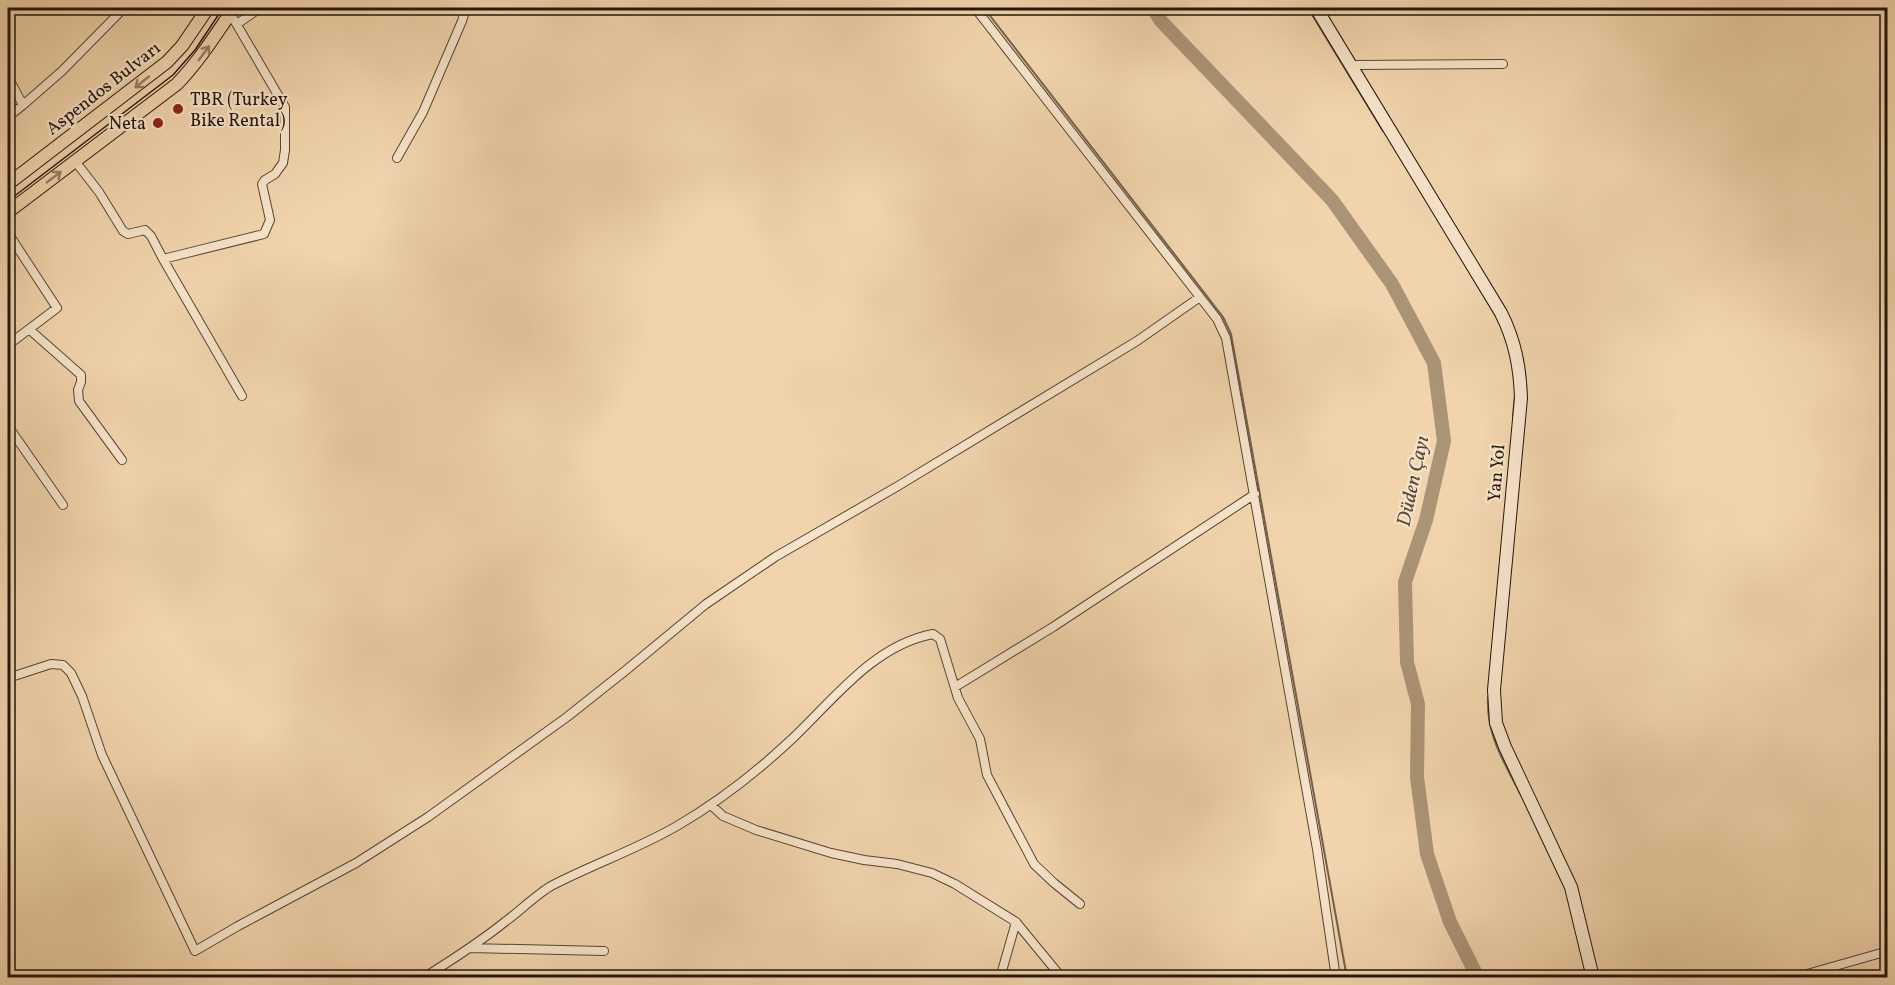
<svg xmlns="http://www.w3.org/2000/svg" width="1895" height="985" font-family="Vollkorn,serif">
	<rect width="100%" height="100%" fill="#f1d4ac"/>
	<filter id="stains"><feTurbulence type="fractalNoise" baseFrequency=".00333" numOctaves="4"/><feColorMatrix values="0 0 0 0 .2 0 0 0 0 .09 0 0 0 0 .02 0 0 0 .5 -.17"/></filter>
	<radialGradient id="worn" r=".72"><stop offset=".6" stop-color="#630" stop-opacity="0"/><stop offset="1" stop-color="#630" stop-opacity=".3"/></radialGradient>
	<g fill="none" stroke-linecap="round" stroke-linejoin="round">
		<path stroke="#75614a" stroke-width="2" d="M984,8L1223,317L1231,334L1347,978
			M1308,8L1383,131
			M1513,416L1515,395
			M1488,697C1486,735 1504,762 1521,795"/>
		<path stroke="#ab9375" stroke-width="14" d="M1153,8L1161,21L1332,200L1392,284L1434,363L1444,441L1426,520L1405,582L1407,662L1418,704L1417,777L1427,854L1450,922L1478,978"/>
		<g stroke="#574632" stroke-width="10">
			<path id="street" d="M975,8L1217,319L1226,338L1317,849L1336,978
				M237,24L260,8
				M1351,65L1503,64
				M8,77L23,105L8,117
				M23,105L62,71L124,8
				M397,158L423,112L462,21L466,8
				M75,161L99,192L123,231L128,234L145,230L151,236L163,259L264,234L270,220L262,184L265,180L275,174L283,163L285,150V107L230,13
				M8,233L57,308L8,345
				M163,259L242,396
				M30,330L81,375V382L78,390L79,401L122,460
				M8,426L63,505
				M8,678L51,664L63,665L71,673L82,696L102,755L195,951L238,926L356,863L428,817L567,717L625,671L706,604L775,557L898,486L1137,341L1200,297
				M955,687L1053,627L1255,494
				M711,805L723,816L756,830L831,853L864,860L897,864L932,873L955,884L1016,922L1062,978
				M470,948L604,951
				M423,978C452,960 480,942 506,921C520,911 539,892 553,885C594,864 637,849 677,826C718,802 758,771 793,738C834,699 874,645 933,634L940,639L958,698L980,739L987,775L1034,864L1054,883L1080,904
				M1000,978L1016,922
				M1793,978L1888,951"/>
		</g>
		<g stroke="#24160a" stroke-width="14">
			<path id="secondary" d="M1316,8L1501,313C1515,341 1520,367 1521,398L1494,690L1496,723L1505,747L1571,887L1593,978"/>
		</g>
		<g stroke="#24160a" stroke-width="14">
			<path id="primary" d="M8,184L167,62L182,46L208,8
				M8,212L177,84C200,60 216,34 234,8"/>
		</g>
		<use href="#street" stroke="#f6e3c9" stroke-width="8"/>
		<use href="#secondary" stroke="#f6e3c9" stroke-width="12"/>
		<use href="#primary" stroke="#f1d4ac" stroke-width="12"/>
		<path stroke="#24160a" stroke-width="1.5" d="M8,201L173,75L195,50L223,8"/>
	</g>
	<defs><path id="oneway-shaft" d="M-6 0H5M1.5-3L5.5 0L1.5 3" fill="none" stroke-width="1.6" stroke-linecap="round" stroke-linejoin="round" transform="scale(1.5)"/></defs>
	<g stroke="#957e63">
		<use href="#oneway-shaft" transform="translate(204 53) rotate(-54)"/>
		<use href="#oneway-shaft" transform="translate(142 82) rotate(141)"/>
		<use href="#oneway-shaft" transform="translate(54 177) rotate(-37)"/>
	</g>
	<g fill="#8f2418" stroke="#f6e3c9" stroke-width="2">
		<circle cx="178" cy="109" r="6"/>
		<circle cx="158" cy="123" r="6"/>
	</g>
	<g text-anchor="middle" stroke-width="4.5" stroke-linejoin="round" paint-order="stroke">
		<g font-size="18" fill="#24160a" stroke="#f6e3c9">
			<text transform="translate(103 88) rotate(-38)" y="6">Aspendos Bulvarı</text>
			<text transform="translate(1496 473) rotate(-85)" y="6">Yan Yol</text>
		</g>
		<g font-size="18" fill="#24160a" stroke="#f6e3c9" text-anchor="start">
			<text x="190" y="105">TBR (Turkey<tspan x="190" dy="21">Bike Rental)</tspan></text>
			<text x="146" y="129" text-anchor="end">Neta</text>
		</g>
		<g font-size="20" font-style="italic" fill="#5a4835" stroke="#f6e3c9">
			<text transform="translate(1412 481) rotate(-78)" y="7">Düden Çayı</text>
		</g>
	</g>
	<rect width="1895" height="985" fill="none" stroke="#f1d4ac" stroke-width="30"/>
	<rect x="9" y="9" width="1877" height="967" fill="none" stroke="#24160a" stroke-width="3"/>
	<rect x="15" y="15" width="1865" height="955" fill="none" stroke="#24160a" stroke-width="1.5"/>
	<rect width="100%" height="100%" filter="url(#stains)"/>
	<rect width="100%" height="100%" fill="url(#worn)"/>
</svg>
